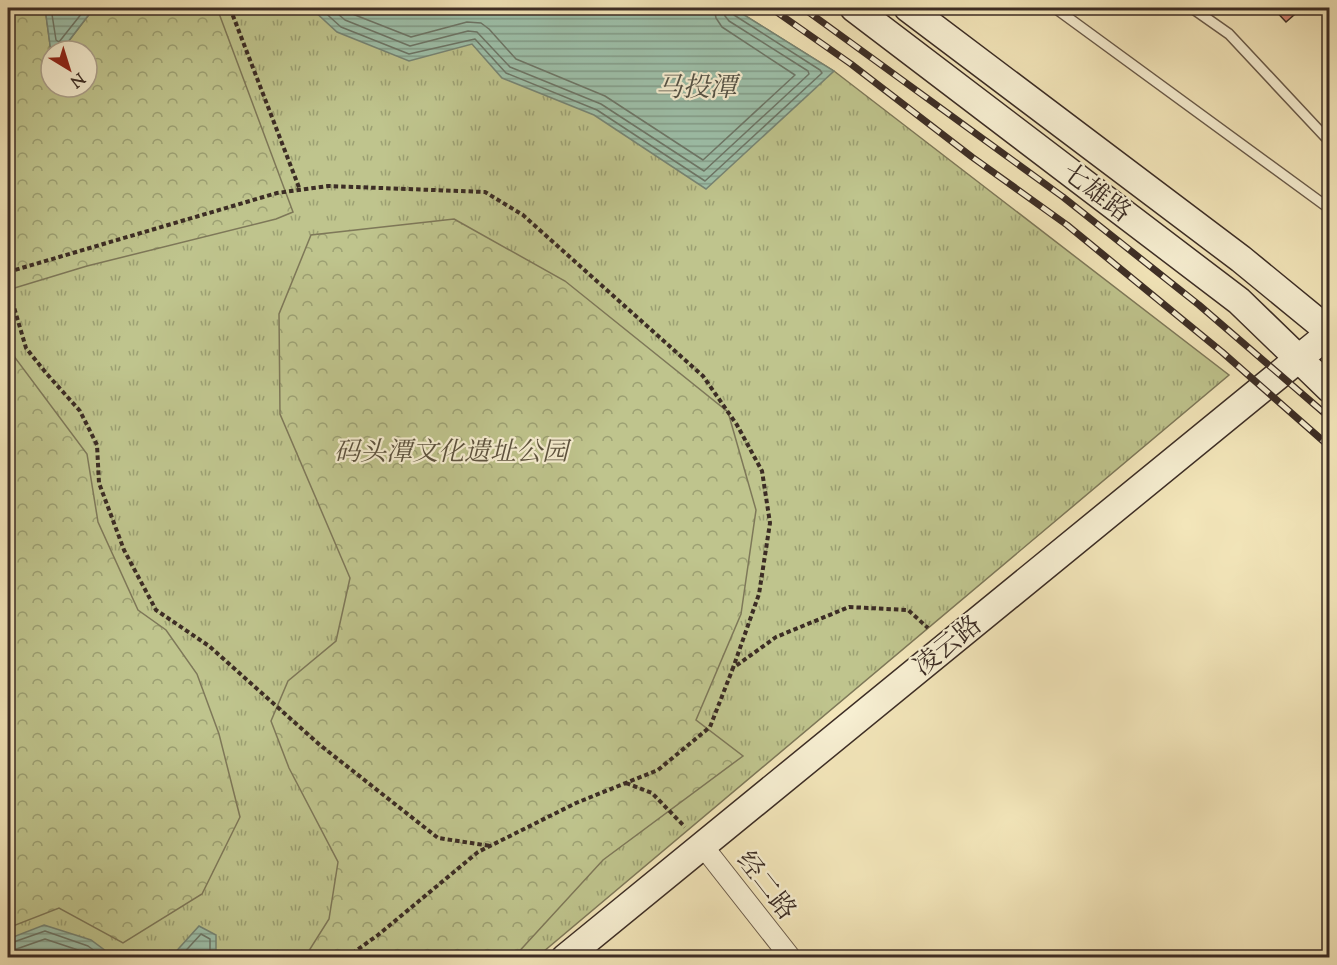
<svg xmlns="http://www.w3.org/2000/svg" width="1337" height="965" font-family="'Sorts Mill Goudy','Noto Serif SC',serif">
	<defs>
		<pattern id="grass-tufts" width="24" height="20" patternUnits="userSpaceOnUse" patternTransform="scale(1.5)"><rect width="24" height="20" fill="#bfc48d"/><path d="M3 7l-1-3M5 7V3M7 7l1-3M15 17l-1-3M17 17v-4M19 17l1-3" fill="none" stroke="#9ca073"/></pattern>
		<pattern id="forest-crowns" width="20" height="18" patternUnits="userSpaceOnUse" patternTransform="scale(1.5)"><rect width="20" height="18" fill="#bfc48d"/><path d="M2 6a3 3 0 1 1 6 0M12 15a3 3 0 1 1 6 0" fill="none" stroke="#9ca073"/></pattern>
		<pattern id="water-rules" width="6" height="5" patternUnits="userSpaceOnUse" patternTransform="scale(1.5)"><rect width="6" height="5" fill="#9dc0aa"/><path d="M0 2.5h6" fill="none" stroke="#819c8a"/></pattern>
	</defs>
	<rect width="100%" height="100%" fill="#f3e6ba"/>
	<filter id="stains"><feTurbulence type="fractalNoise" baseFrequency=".00333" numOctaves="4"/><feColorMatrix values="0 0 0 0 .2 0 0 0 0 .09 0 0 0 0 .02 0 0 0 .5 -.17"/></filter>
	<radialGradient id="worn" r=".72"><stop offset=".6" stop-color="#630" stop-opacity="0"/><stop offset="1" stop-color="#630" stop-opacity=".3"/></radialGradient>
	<path fill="url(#grass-tufts)" stroke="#7e7859" stroke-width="1.5" fill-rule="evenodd" d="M8,8H733L834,71L1229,375L537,957H8ZM51,51H87V87H51Z"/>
	<path fill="url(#forest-crowns)" stroke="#7e7859" stroke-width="1.5" d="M8,8H45L51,52V87H87V51H61L94,8H217L293,212L276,219L87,266L8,290Z
		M454,219L565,281L728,412L756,510L741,614L696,720L743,756L603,860L514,957H305L329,919L338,862L289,768L271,721L288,681L336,641L350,578L280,414L279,314L311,235Z
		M8,332L13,355L87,454L98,522L138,610L166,630L197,674L219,734L240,817L202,894L123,943L59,908L8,928Z"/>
	<path fill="url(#water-rules)" stroke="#768575" stroke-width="1.5" d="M43,8H94L61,51L51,52L45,8Z
		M311,8H733L834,71L706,189L594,115L502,78L472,44L409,61L337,32Z
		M44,925L91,940L114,957H8V939Z
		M199,926L216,935V957H171Z"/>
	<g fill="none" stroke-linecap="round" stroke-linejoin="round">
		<path stroke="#6c7668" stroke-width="1.5" d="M51,8L56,40L59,42L86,8
			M320,8L341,27L409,54L475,39L506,73L597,110L705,181L822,73L820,70L734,15L731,8
			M331,8L345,20L410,46L468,31L477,32L510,67L601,104L704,171L809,74L808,71L729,21L725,16L723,8
			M344,8L350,13L411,37L467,22L481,23L489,29L516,59L605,96L703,160L795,75L722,27L716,18L714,8
			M8,944L45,931L88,946L104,958
			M8,952L45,939L84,952L91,958
			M179,958L201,934L210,939V958"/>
	</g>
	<path fill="#d38676" stroke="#3c2d25" stroke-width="1.5" d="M1273,8H1302L1286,22Z"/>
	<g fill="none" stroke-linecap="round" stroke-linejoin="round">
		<g stroke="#6a5b4a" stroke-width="12">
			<path id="lane" d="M1055,8L1330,209
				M1192,8L1229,34L1330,142"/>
		</g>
		<g stroke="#6a5b4a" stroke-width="22">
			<path id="street" d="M702,845L791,958"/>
		</g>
		<g stroke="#3c2d25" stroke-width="30">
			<path id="secondary" d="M854,8L1239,301L1330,389
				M908,8L1241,259L1330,332
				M565,958L1330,333"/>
		</g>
		<path stroke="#3c2d25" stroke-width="4" stroke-dasharray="4.5 3" stroke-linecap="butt" d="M230,8L300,190
			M8,272L277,193L328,186L485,192L523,215L703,376L737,425L762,471L770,523L759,594L733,668
			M8,287L26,348L46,373L80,411L97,445L99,483L124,550L156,610L209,646L320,745L438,838L491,846
			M626,783L652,793L685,827
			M346,958L378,935L478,852L576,803L658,770L710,727L733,668L776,637L849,607L908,610L928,628"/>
		<use href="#lane" stroke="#f7efd2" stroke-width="9"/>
		<use href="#street" stroke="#f7efd2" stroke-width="20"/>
		<use href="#secondary" stroke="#f7efd2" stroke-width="27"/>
		<g stroke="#3c2d25" stroke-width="7">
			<path id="rail" d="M771,8L851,64L972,157L1067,225L1222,352L1330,447
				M803,8L1063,197L1199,305L1330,418"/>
		</g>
		<use href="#rail" stroke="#f7efd2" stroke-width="4.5" stroke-dasharray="14" stroke-linecap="butt"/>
	</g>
	<g text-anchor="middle" stroke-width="4.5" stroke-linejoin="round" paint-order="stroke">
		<g font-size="26" fill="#3c2d25" stroke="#f7efd2">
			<text transform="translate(1097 192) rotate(37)" y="9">七雄路</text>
			<text transform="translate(947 645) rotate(-39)" y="9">凌云路</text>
			<text transform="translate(767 885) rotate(52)" y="9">经二路</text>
		</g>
		<g font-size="26" font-style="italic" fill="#5d533f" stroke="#f7efd2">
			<text x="451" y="460">码头潭文化遗址公园</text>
		</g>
		<g font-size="27" font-style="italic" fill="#545246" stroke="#f7efd2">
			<text x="696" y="96">马投潭</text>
		</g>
	</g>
	<rect width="1337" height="965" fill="none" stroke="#f3e6ba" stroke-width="30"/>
	<rect x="9" y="9" width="1319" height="947" fill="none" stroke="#3c2d25" stroke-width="3"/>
	<rect x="15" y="15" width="1307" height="935" fill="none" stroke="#3c2d25" stroke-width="1.5"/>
	<g transform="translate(69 69) rotate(142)"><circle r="28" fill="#f7efd2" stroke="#aca18d" stroke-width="1.5"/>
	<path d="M0-4.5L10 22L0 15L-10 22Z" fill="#8f2418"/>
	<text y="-9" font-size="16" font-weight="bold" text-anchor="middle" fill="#3c2d25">N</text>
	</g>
	<rect width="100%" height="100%" filter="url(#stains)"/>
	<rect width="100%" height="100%" fill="url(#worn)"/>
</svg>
